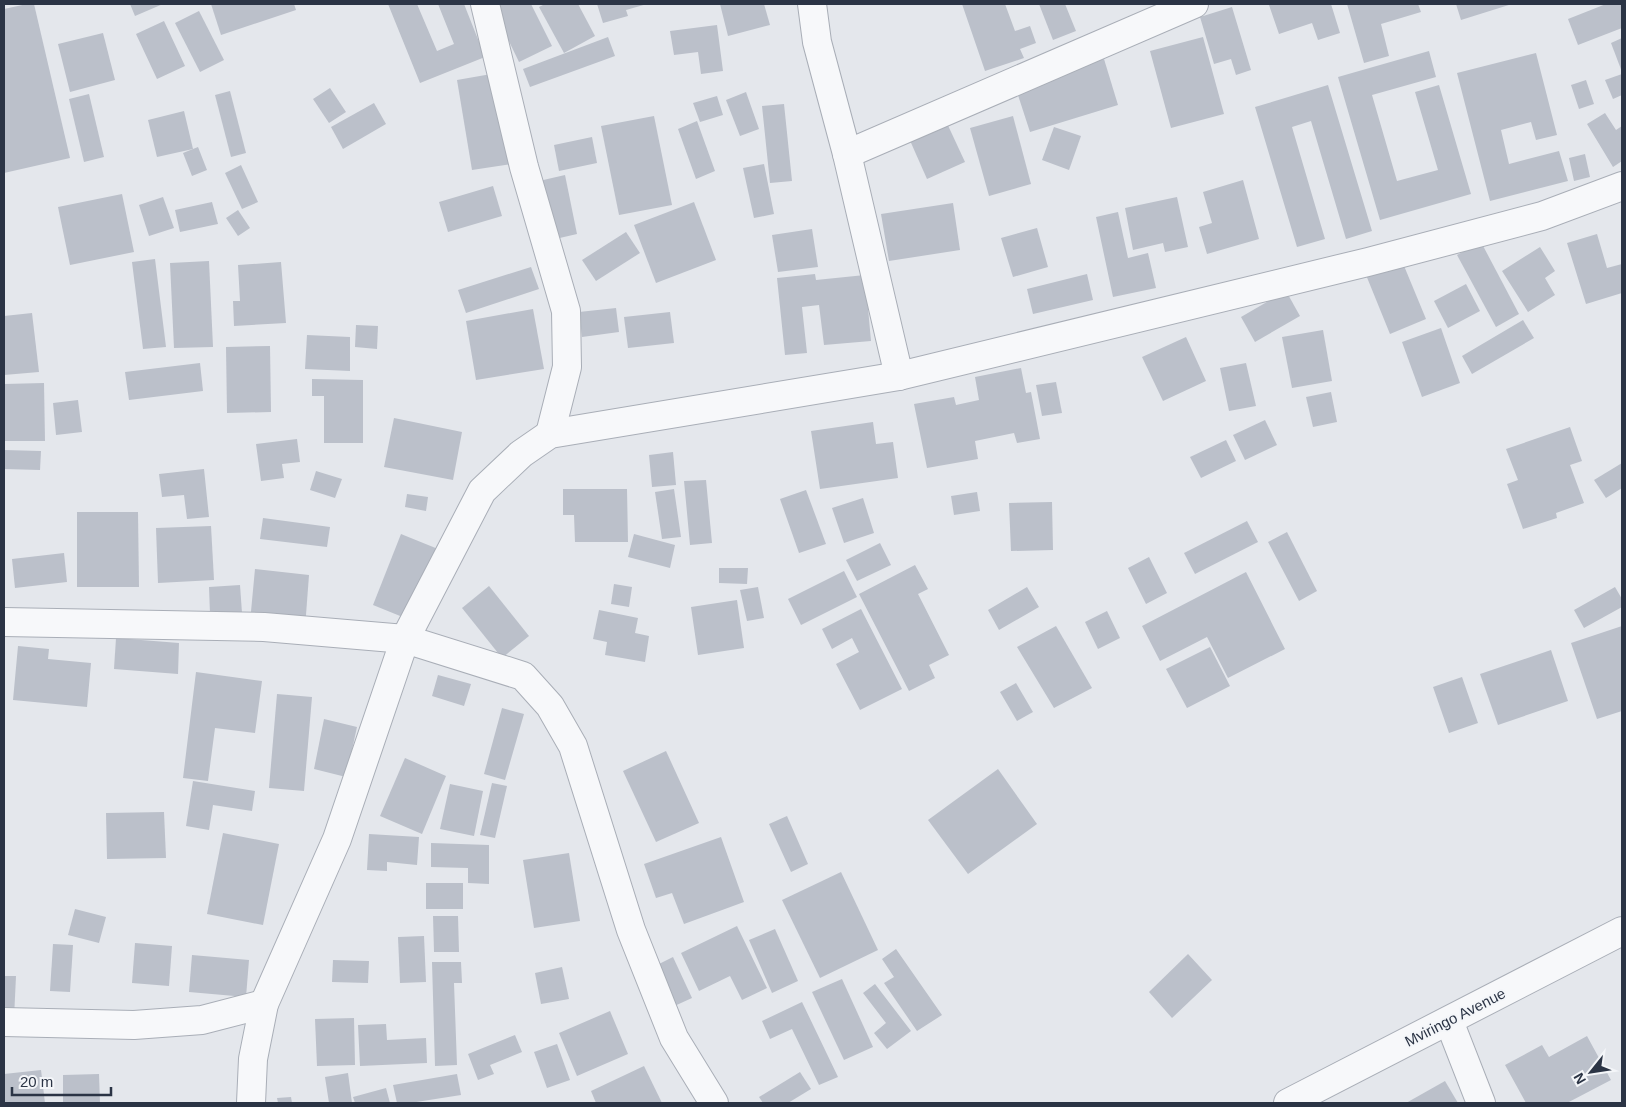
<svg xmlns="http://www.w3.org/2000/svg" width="1626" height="1107" font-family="Helvetica,sans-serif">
<rect width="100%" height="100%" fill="#e4e7ec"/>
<g fill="#bbc0ca">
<polygon points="27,4 34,4 70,158 4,173 4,9"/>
<polygon points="130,4 163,4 135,16"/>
<polygon points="211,4 294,4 296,10 221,35"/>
<polygon points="388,4 417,4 437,51 454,44 438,4 464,4 485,57 420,83"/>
<polygon points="491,4 531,4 552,46 519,62"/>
<polygon points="545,4 578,4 595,36 564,53 539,7"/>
<polygon points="597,4 647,4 626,10 628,16 603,23"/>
<polygon points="720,4 764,4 770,25 728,36"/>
<polygon points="962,4 1005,4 1015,31 1030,26 1036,43 1020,49 1024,58 985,71"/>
<polygon points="1039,4 1065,4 1076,31 1053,40"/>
<polygon points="1274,4 1331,4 1340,33 1318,40 1312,23 1279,34 1269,5"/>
<polygon points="1347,4 1418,4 1421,12 1381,24 1389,56 1364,63"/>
<polygon points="1456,4 1512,4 1461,20"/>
<polygon points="1606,4 1622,4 1622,28 1578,45 1568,19"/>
<polygon points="1232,7 1251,70 1236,75 1231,59 1214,64 1200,17"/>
<polygon points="199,11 224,60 200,72 175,23"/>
<polygon points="164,21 185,66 157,79 136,34"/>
<polygon points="717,25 723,71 701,74 698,52 674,55 670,31"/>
<polygon points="103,33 115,80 70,92 58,44"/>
<polygon points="608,37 615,56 530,87 523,69"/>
<polygon points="1203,37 1224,114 1171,128 1150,51"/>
<polygon points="1622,38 1622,72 1611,43"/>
<polygon points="1429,51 1436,77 1372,95 1397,181 1438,170 1415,92 1439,85 1471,194 1380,220 1338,77"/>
<polygon points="1536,53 1557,135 1536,140 1531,122 1501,130 1509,164 1559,151 1568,181 1490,201 1457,73"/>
<polygon points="1104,59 1118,105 1030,132 1015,86"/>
<polygon points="497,73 512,164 472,170 457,80"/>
<polygon points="1622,74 1622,95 1613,99 1605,80"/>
<polygon points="1586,80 1594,104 1579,109 1571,85"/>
<polygon points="1328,85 1372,231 1346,239 1311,121 1292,127 1325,239 1297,247 1255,107"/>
<polygon points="330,88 346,112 329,123 313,99"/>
<polygon points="230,91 246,153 231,157 215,95"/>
<polygon points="746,92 759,129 740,136 726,100"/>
<polygon points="89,94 104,157 84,162 69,99"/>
<polygon points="717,96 723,115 700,122 693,103"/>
<polygon points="374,103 386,124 343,149 331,127"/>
<polygon points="784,104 792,181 770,183 762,106"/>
<polygon points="184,111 193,149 157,157 148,120"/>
<polygon points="1605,113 1616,130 1622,126 1622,161 1613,167 1587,124"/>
<polygon points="654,116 672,205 619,215 601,126"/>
<polygon points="1013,116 1031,184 989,196 970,128"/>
<polygon points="945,119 965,162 927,179 908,136"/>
<polygon points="697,121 715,171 696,179 678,129"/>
<polygon points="1054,127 1081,136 1069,170 1042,160"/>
<polygon points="592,137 597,163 559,171 554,145"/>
<polygon points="198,147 207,170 192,176 183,153"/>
<polygon points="1585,154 1590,177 1574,181 1569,158"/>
<polygon points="764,164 774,214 754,218 743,168"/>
<polygon points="241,165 258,202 242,209 225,173"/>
<polygon points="565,175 577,234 551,240 539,181"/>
<polygon points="1243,180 1259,239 1207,254 1199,227 1212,223 1203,192"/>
<polygon points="493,186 502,216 448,232 439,202"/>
<polygon points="122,194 134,252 70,265 58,207"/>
<polygon points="163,197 174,228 149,236 139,205"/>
<polygon points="1177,197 1188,247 1165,252 1163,243 1133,250 1125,208"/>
<polygon points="212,202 218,224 180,232 175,210"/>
<polygon points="694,202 716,260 656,283 634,225"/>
<polygon points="953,203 960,250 889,261 881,214"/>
<polygon points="238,210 250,228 238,236 226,218"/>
<polygon points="1118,212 1128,258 1148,253 1156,288 1113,297 1096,217"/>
<polygon points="1037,228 1048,267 1013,277 1001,238"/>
<polygon points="812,229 818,267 778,272 772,235"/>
<polygon points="626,232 640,253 596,281 582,260"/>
<polygon points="1597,234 1607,268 1622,264 1622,293 1586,304 1567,243"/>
<polygon points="1481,242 1519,314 1496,327 1457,255"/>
<polygon points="1540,247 1555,271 1545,278 1555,295 1528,312 1502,271"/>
<polygon points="155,259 166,347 143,349 132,262"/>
<polygon points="209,261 213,347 174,348 170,263"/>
<polygon points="1402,261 1426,319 1390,334 1366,275"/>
<polygon points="281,262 286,323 234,326 233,301 240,301 238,265"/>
<polygon points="531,267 539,289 466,313 458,290"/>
<polygon points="815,274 816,280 865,275 871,341 824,345 819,305 802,307 807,353 785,355 777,278"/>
<polygon points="1087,274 1093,300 1033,314 1027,289"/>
<polygon points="1466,284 1480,311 1448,328 1434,301"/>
<polygon points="1286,291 1300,316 1255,342 1241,317"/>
<polygon points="616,308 619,332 582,337 579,312"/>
<polygon points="533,309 544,369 476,380 466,321"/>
<polygon points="670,312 674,343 628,348 624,317"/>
<polygon points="32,313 39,372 4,375 4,316"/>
<polygon points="1523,320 1534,338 1472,374 1462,356"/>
<polygon points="356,325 378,326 377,349 355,347"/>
<polygon points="1441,328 1460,383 1422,397 1402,342"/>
<polygon points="1323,330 1332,381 1292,388 1282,337"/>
<polygon points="307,335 350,337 350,371 305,369"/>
<polygon points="1186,337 1206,381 1163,401 1142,357"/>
<polygon points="270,346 271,412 227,413 226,347"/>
<polygon points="200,363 203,391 129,400 125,372"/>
<polygon points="1246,363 1256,406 1229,411 1220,368"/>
<polygon points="1021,368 1026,393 1031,392 1040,439 1017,443 1014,433 975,441 978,459 927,468 914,404 954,397 956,405 979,400 975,377"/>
<polygon points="312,379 363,380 363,443 324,443 324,396 312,396"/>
<polygon points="1056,382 1062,413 1042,416 1036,385"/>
<polygon points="44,383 45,441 4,441 4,384"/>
<polygon points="1331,392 1337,422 1313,427 1306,397"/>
<polygon points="78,400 82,432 56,435 53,403"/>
<polygon points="394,418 462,432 453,480 384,467"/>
<polygon points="1265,420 1277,445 1245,460 1233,435"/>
<polygon points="873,422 876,444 893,442 898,478 820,489 811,431"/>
<polygon points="1570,427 1582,461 1570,465 1584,503 1556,513 1557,518 1523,529 1507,484 1518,480 1506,449"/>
<polygon points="297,439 300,462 282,464 284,478 261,481 256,444"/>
<polygon points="1226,440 1236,461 1201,478 1190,457"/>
<polygon points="4,450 41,451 40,470 4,469"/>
<polygon points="673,452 676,485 652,487 649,455"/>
<polygon points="1622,463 1622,488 1606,498 1594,480"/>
<polygon points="204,469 209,517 187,519 184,495 162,497 159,474"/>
<polygon points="316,471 342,479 335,498 310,490"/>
<polygon points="706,480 712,543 690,545 684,481"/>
<polygon points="563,489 627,489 628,542 575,542 574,515 563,515"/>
<polygon points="674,489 681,537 662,539 655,492"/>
<polygon points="806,490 826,544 799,553 780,499"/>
<polygon points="977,492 980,511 954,515 951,496"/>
<polygon points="407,494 428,497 426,511 405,507"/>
<polygon points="863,498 874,533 844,543 832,508"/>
<polygon points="1052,502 1053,550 1011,551 1009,503"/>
<polygon points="77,512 138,512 139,587 77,587"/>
<polygon points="263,518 330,527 327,547 260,539"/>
<polygon points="1247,521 1258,542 1195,574 1184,553"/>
<polygon points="211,526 214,580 158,583 156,528"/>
<polygon points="1287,532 1317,591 1299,601 1268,542"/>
<polygon points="401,534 438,549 410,620 373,605"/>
<polygon points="634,534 675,545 670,568 628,557"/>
<polygon points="880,543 891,565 857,581 846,560"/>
<polygon points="64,553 67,582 15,588 12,559"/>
<polygon points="1149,557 1167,593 1146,604 1128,568"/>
<polygon points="915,565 928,589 918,594 949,655 929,665 935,678 909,691 859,594"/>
<polygon points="719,568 748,568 747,584 719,583"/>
<polygon points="255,569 309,575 305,628 250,622"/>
<polygon points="844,571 857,597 801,625 788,599"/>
<polygon points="1246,572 1285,649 1228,678 1207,637 1160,661 1142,626"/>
<polygon points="614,584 632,587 629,607 611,604"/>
<polygon points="240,585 242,613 210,614 209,587"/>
<polygon points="489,586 529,636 502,658 462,608"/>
<polygon points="758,587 764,618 747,621 740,590"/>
<polygon points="1027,587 1039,607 999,630 988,610"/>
<polygon points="1615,587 1622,599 1622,607 1584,628 1574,610"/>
<polygon points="737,600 744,648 698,655 691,607"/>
<polygon points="861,609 902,689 860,710 836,664 859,652 852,638 832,649 822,629"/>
<polygon points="599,610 638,618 635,633 649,636 645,662 605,655 607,642 593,639"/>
<polygon points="1107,611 1120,638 1098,649 1085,622"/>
<polygon points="1056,626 1092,688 1054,708 1017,647"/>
<polygon points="1622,626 1622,711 1597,719 1571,643"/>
<polygon points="116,638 179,643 178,674 114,669"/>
<polygon points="18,646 49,649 48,659 91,663 87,707 13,700"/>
<polygon points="1210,647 1230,686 1187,708 1166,669"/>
<polygon points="1551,650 1568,701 1498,725 1480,674"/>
<polygon points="196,672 262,681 255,733 215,728 208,781 183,778"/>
<polygon points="438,675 471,684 464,706 432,696"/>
<polygon points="1462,677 1478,723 1449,733 1433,687"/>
<polygon points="1016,683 1033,712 1017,721 1000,692"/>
<polygon points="277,694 312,697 304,791 269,788"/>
<polygon points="502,708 524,714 505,780 484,774"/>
<polygon points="324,719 357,727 346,777 314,769"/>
<polygon points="666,751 699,823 656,842 623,771"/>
<polygon points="405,758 446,776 422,834 380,816"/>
<polygon points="998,769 1037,824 968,874 928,820"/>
<polygon points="193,781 255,791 252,811 213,805 209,830 186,826"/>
<polygon points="492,783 507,786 495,838 480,835"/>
<polygon points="450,784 483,791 474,836 440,829"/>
<polygon points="164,812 166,858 107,859 106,813"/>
<polygon points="787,816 808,864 791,872 769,824"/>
<polygon points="223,833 279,844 263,925 207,914"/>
<polygon points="369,834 419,837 417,865 387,862 387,871 367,870"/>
<polygon points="721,837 744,902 684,924 672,893 656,898 644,864"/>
<polygon points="431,843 489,845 489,884 468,883 468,868 431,867"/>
<polygon points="569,853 580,921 534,928 523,860"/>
<polygon points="841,872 878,950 820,978 782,900"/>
<rect x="426" y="883" width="37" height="26"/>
<polygon points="75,909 106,917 99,943 68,935"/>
<polygon points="433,916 458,916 459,952 434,952"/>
<polygon points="737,926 767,988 742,1000 730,976 699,991 681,953"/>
<polygon points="775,929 798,981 772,993 749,940"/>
<polygon points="424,936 426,982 400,983 398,937"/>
<polygon points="135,943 172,946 169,986 132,983"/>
<polygon points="53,944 73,945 70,992 50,991"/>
<polygon points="896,949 942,1015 917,1031 884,983 894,977 882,959"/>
<polygon points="1188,954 1212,980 1172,1018 1149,992"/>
<polygon points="192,955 249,960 246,997 189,992"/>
<polygon points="673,957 692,998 670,1008 651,968"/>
<polygon points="333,960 369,961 368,983 332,982"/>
<polygon points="432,962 461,962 462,983 454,983 457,1065 435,1066"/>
<polygon points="562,967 569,999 541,1004 535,973"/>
<polygon points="4,976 16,976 14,1018 4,1018"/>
<polygon points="842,979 873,1047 844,1060 812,992"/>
<polygon points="875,984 911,1031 887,1049 874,1033 886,1023 863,993"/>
<polygon points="802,1002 838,1077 819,1085 792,1029 770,1039 762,1021"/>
<polygon points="610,1011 628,1054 577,1076 559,1033"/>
<polygon points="354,1018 355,1065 317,1066 315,1019"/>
<polygon points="386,1024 387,1040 426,1038 427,1063 360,1066 358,1025"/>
<polygon points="515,1035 522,1052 490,1065 494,1074 478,1080 468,1054"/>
<polygon points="1587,1036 1611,1080 1567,1103 1526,1103 1505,1065 1542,1045 1549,1057"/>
<polygon points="557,1044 570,1080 547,1088 534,1052"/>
<polygon points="644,1066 662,1103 596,1103 591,1091"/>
<polygon points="41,1070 45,1103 4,1103 4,1074"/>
<polygon points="800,1072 811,1089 788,1103 763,1103 759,1097"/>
<polygon points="348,1073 352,1103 329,1103 325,1077"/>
<polygon points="99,1074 100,1103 63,1103 63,1075"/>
<polygon points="457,1074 461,1095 410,1103 397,1103 393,1085"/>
<polygon points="1445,1081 1458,1103 1406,1103"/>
<polygon points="386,1088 390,1103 355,1103 353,1097"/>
<polygon points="291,1097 292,1103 278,1103 277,1098"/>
</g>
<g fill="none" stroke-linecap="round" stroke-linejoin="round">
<g stroke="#a9aeb7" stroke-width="30">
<g id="minor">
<polyline points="485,4 524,167 566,311 567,367 550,434"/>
<polyline points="812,4 817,42 847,154 899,376"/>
<polyline points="847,154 1194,4"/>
<polyline points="4,622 264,627 405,639 523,676 550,706 573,746 631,930 674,1038 714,1103"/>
<polyline points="1449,1021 1481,1103"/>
<polyline points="4,1022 134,1025 202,1020 264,1004"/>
<polyline points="251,1103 253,1059 264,1004 337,839 405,639 482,491 521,454 550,434 899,376 1368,262 1542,216 1622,186"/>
<polyline points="1288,1103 1622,931"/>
</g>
</g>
<use href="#minor" stroke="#f7f8fa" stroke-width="28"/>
</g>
<g text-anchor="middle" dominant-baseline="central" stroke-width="4" stroke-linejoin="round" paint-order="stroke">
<g font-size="15" fill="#2b3445" stroke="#f4f6f9">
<text transform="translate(1455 1017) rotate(-27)">Mviringo Avenue</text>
</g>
</g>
<rect width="1626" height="1107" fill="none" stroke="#2b3445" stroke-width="10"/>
<g transform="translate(1591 1072) rotate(240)" stroke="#f4f6f9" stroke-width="4" paint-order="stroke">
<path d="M0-4L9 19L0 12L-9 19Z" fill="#2b3445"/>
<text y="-8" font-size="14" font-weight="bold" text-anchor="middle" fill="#2b3445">N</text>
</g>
<path d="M12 1087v8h99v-8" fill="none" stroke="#2b3445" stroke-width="2.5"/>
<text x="20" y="1087" font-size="15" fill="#2b3445" stroke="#f4f6f9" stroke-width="4" paint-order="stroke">20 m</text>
</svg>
